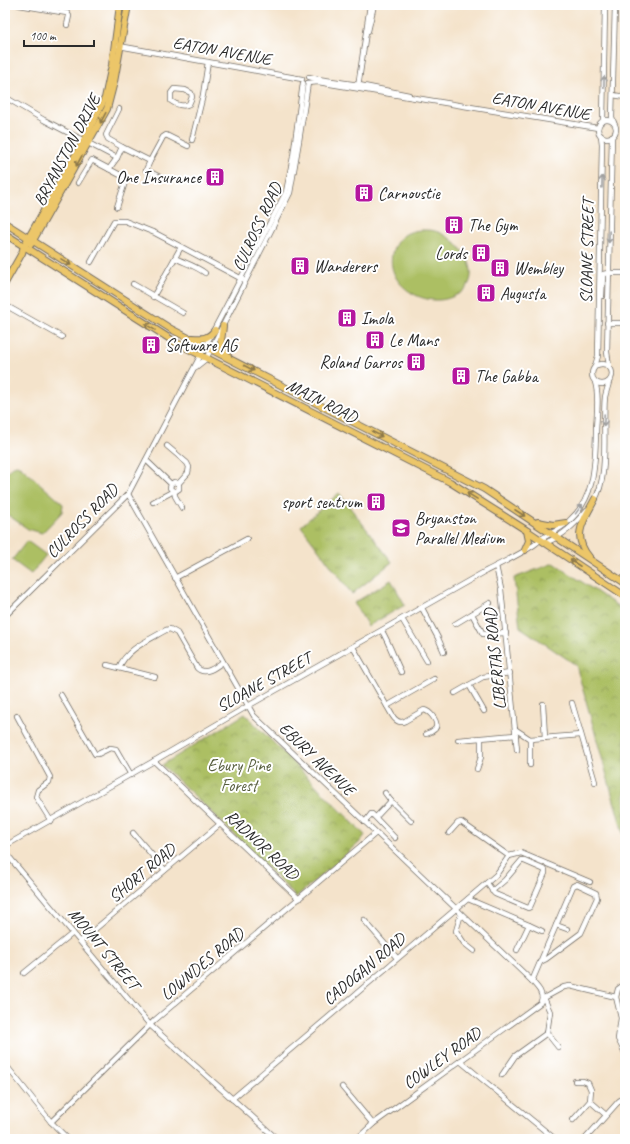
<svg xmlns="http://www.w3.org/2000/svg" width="630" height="1144" font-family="Caveat,sans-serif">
<defs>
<pattern id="grass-tufts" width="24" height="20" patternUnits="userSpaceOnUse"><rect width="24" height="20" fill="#acbf63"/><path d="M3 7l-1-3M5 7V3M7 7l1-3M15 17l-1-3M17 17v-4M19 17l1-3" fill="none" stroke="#8c9b52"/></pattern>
<pattern id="park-crowns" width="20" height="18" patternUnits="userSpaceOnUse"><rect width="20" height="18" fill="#acbf63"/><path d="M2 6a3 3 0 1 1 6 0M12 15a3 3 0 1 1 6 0" fill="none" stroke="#8c9b52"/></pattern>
</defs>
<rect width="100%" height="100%" fill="#fff"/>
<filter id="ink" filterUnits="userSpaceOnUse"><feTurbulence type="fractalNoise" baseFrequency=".025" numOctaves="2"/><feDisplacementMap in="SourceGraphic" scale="8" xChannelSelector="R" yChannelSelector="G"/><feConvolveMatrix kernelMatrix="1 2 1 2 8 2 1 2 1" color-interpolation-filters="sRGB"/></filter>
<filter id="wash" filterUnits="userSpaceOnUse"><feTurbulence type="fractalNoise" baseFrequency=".012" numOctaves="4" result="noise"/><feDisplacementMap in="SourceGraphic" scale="16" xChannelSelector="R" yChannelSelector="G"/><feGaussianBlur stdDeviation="0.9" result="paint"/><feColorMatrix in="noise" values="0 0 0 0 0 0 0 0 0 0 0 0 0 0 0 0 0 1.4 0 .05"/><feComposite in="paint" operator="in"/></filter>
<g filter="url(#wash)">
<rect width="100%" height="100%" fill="#f4e3cb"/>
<polygon fill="url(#grass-tufts)" stroke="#6c7547" points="339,493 392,562 352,594 301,526"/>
<g fill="url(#park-crowns)" stroke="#6c7547">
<polygon points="554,563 625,611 625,840 576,665 520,627 514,578"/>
<polygon points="391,580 405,605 368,626 354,603"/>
<polygon points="245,714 365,835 359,843 296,897 222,822 162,765"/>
</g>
<g fill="#acbf63" stroke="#6c7547">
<path d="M423,230C428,230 433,230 438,232C457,239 481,266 467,287C464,291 459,294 454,296C425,311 380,282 394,248C396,242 401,236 408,233C412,231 418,230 423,230Z"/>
<path d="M17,465L21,467L63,504L62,512L42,533L28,529L5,513C5,506 3,481 5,476C7,471 11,466 17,465Z"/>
<polygon points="27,541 46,555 31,574 12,560"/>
</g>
</g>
<g filter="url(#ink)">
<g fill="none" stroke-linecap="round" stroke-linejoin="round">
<g stroke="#716b63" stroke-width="6">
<g id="minor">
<polyline points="19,5 67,13 69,16 67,25"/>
<polyline points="368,31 374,5"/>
<polyline points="119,46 302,79"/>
<polyline points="309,77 318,79 359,85 409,95"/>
<polyline points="308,83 318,82 598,128"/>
<polyline points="358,87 370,5"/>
<path d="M174,89L185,90L191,93L192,97L189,104C184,107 176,105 171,101V93Z"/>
<polyline points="613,95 625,97"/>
<polyline points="5,97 44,120 117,158 122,147 150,161 163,137 166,135 188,146"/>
<polyline points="119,109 106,135 108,139 122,147"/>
<circle cx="607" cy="129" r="9"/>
<polyline points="603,121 605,5"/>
<polyline points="614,123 612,117 615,5"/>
<polyline points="192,140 203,95 208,62"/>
<polyline points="117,158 109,169 124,177 126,179 117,207"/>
<polyline points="150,161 146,170 158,176"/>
<polyline points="78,183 92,160 109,169"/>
<path d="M175,258C185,263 196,266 205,273"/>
<polyline points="91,262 114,221 125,221 155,233 242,279"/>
<polyline points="133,284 183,313"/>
<polyline points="602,296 603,274 608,273 625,273"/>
<polyline points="153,297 181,247"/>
<polyline points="5,305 62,337"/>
<polyline points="607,323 625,323"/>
<circle cx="602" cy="374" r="10"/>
<polyline points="595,366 598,356 602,144 601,136"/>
<polyline points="609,366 607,352 612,136"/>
<polyline points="196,367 206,359 290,193 299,141 308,83"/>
<polyline points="167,446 187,463 189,467 188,473 178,484"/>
<polyline points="146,460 171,484 170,488 173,491 176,491 179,489 179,485 177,483 174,482 171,484"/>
<polyline points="174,491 175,496 182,508"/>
<path d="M128,494L254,716L532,981C537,987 542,991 542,999"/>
<path d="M594,501C610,477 602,426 605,397C606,392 608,387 609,382"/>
<polyline points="153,502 170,493 173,491"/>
<path d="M545,543C563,536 574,525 587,510"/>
<polyline points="496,566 501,589 517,750"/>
<polyline points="175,578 247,539"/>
<polyline points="422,608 438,638 444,652"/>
<polyline points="472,614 483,634 506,633"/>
<polyline points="5,616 128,494 286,192 293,157 303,83"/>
<polyline points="402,619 427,661"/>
<polyline points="455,624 490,603"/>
<path d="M382,631C390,645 394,658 401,672"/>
<path d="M353,647L392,715C395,720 399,724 405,721L424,710C430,711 440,723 435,729C433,731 429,733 426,734"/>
<polyline points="107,665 155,677"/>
<path d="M119,668C126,649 149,640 166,630L170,629L177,633L197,668C206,676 215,667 223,662"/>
<polyline points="469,685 484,711"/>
<polyline points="455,693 483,677 510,673"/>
<polyline points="61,695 95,754 98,754 110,748 116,749 131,775"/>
<polyline points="572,703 595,782"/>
<polyline points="543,704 545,738"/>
<polyline points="387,706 434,679"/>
<polyline points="17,716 50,777 49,782 38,790 36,797 51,821"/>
<polyline points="515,729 530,739 581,735"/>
<polyline points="530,739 530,765"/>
<polyline points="458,740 516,735"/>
<polyline points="154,761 299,899"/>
<polyline points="477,769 481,757 481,739"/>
<polyline points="385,793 391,801 411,821"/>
<polyline points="376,817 391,801"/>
<polyline points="365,822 371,814 372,814 395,838"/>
<polyline points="133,833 165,870"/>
<polyline points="449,833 458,823 461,822 509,856"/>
<path d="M5,846L154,761L248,706L486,571C502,563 519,555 534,545C537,543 539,541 541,539C551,533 561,529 569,521C595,498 595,465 596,433C596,417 600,397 595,382"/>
<polyline points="5,852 150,1025 277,1139"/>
<polyline points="509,856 521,853 590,882"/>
<polyline points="487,883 494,893 495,894 528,908 530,907 545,873 545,870 522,860 505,880 492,891"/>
<polyline points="468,899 529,925 517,950"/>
<polyline points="461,914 456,931 464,943 474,951"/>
<polyline points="364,920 397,958"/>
<polyline points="529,925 542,931"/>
<polyline points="556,925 567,929"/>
<polyline points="81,941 220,824"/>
<polyline points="24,973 73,933"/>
<polyline points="532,981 573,886 577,884 596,893 597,898 581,933 546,959 540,962"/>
<polyline points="625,984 618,989 616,997 621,1018 618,1039 625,1053"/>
<polyline points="542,999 564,987 570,986 616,997"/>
<polyline points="547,1033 558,1047"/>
<polyline points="460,1061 555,1139"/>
<polyline points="5,1064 51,1122 68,1139"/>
<polyline points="502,1075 515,1056 547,1033 550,1012 544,998"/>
<polyline points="575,1081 583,1081 588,1083 591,1090 590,1101 606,1115"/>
<polyline points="342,1087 373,1124"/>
<polyline points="232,1099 496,875 509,856"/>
<polyline points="573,1120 590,1101"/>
<polyline points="51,1122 155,1020 376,833"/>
<polyline points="357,1139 373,1124 540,1003 542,999"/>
<polyline points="585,1139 619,1101 625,1097"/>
</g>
</g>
<g stroke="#716b63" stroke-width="8">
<g id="major">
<polyline points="5,223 171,329 484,489 625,583"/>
<polyline points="5,234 175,342 450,482 526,530 625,596"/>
<polyline points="31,244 107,109 114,82 128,5"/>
<polyline points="5,283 22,253 24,246 84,140 105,98 112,65 120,5"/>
<path d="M223,326C222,340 217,345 228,356"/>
<path d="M192,338C203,339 208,339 215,330"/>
<polyline points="538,522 553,525 566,523"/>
<polyline points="525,550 529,541 527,531"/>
<path d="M589,557C571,535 584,520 595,499"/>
</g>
</g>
<use href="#minor" stroke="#fff" stroke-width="4.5"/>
<use href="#major" stroke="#ecc669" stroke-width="6"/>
</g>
<defs><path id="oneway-shaft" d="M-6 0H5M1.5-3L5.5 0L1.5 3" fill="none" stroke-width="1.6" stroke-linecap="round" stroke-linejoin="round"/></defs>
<g stroke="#a0a0a0">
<use href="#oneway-shaft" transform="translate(604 82) rotate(-89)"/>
<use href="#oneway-shaft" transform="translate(602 182) rotate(-89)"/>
<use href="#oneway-shaft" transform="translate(609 237) rotate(92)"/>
<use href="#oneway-shaft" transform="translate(604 420) rotate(92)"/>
<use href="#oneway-shaft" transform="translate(579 509) rotate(-54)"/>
</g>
<g stroke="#8c784a">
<use href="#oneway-shaft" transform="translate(103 118) rotate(118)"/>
<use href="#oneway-shaft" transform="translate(79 161) rotate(119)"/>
<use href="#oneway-shaft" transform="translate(66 262) rotate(32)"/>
<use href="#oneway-shaft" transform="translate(150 327) rotate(-148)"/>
<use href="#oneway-shaft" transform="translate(249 368) rotate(27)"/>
<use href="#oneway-shaft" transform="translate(377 434) rotate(27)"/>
<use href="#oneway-shaft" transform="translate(472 496) rotate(-149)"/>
<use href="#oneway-shaft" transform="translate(520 513) rotate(33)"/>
<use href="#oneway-shaft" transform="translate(575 563) rotate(-147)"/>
</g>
</g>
<defs>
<g id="building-square" transform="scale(1)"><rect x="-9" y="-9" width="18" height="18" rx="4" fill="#b5179e" stroke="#fff"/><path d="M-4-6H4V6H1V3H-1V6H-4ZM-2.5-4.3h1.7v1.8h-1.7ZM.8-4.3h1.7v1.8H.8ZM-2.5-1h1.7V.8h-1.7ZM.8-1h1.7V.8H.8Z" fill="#fff"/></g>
<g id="school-square" transform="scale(1)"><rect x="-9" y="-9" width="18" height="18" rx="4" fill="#b5179e" stroke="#fff"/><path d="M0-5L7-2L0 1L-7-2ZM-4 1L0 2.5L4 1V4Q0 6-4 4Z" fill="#fff"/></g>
</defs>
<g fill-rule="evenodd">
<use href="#building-square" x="215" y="177"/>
<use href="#building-square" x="364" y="193"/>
<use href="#building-square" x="454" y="225"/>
<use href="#building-square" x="481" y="253"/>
<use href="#building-square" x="300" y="266"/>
<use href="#building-square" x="500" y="268"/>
<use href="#building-square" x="486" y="293"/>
<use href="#building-square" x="347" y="318"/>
<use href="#building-square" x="375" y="340"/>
<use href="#building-square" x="151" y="345"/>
<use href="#building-square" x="416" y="362"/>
<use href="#building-square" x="461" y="376"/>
<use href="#building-square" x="376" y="502"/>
<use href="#school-square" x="401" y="528"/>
</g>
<g text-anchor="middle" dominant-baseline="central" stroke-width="4" stroke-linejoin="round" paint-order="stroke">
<g font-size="17" fill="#2b2b2b" stroke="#fff">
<text transform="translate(222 51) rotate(10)">EATON AVENUE</text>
<text transform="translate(541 106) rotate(10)">EATON AVENUE</text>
<text transform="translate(67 150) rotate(-62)">BRYANSTON DRIVE</text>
<text transform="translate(257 227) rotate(-65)">CULROSS ROAD</text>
<text transform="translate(587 251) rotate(-89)">SLOANE STREET</text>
<text transform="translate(322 401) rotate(27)">MAIN ROAD</text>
<text transform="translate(82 521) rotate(-46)">CULROSS ROAD</text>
<text transform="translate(495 659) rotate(-96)">LIBERTAS ROAD</text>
<text transform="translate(264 682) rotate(-29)">SLOANE STREET</text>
<text transform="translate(317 759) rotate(44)">EBURY AVENUE</text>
<text transform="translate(262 845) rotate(43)">RADNOR ROAD</text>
<text transform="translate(142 873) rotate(-40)">SHORT ROAD</text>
<text transform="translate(104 949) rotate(50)">MOUNT STREET</text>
<text transform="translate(202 964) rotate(-40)">LOWNDES ROAD</text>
<text transform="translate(364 969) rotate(-40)">CADOGAN ROAD</text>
<text transform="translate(442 1058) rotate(-36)">COWLEY ROAD</text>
</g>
<g font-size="17" fill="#2b2b2b" stroke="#fff" text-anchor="start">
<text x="201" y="177" text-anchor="end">One Insurance</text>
<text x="378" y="193">Carnoustie</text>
<text x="468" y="225">The Gym</text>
<text x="467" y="253" text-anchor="end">Lords</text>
<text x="314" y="266">Wanderers</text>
<text x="514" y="268">Wembley</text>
<text x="500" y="293">Augusta</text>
<text x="361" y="318">Imola</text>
<text x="389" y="340">Le Mans</text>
<text x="165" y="345">Software AG</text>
<text x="402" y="362" text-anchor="end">Roland Garros</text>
<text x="475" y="376">The Gabba</text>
<text x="362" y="502" text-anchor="end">sport sentrum</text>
<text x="415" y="518">Bryanston<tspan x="415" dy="20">Parallel Medium</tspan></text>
</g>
<g font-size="17" fill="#585f3f" stroke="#fff">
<text x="239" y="765">Ebury Pine<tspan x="239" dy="20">Forest</tspan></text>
</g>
</g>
<rect width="630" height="1144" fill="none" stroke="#fff" stroke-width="20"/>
<path d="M24 40v6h70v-6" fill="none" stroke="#2b2b2b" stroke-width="2"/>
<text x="30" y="40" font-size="12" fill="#2b2b2b" stroke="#ffffff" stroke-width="3" paint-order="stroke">100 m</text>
</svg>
